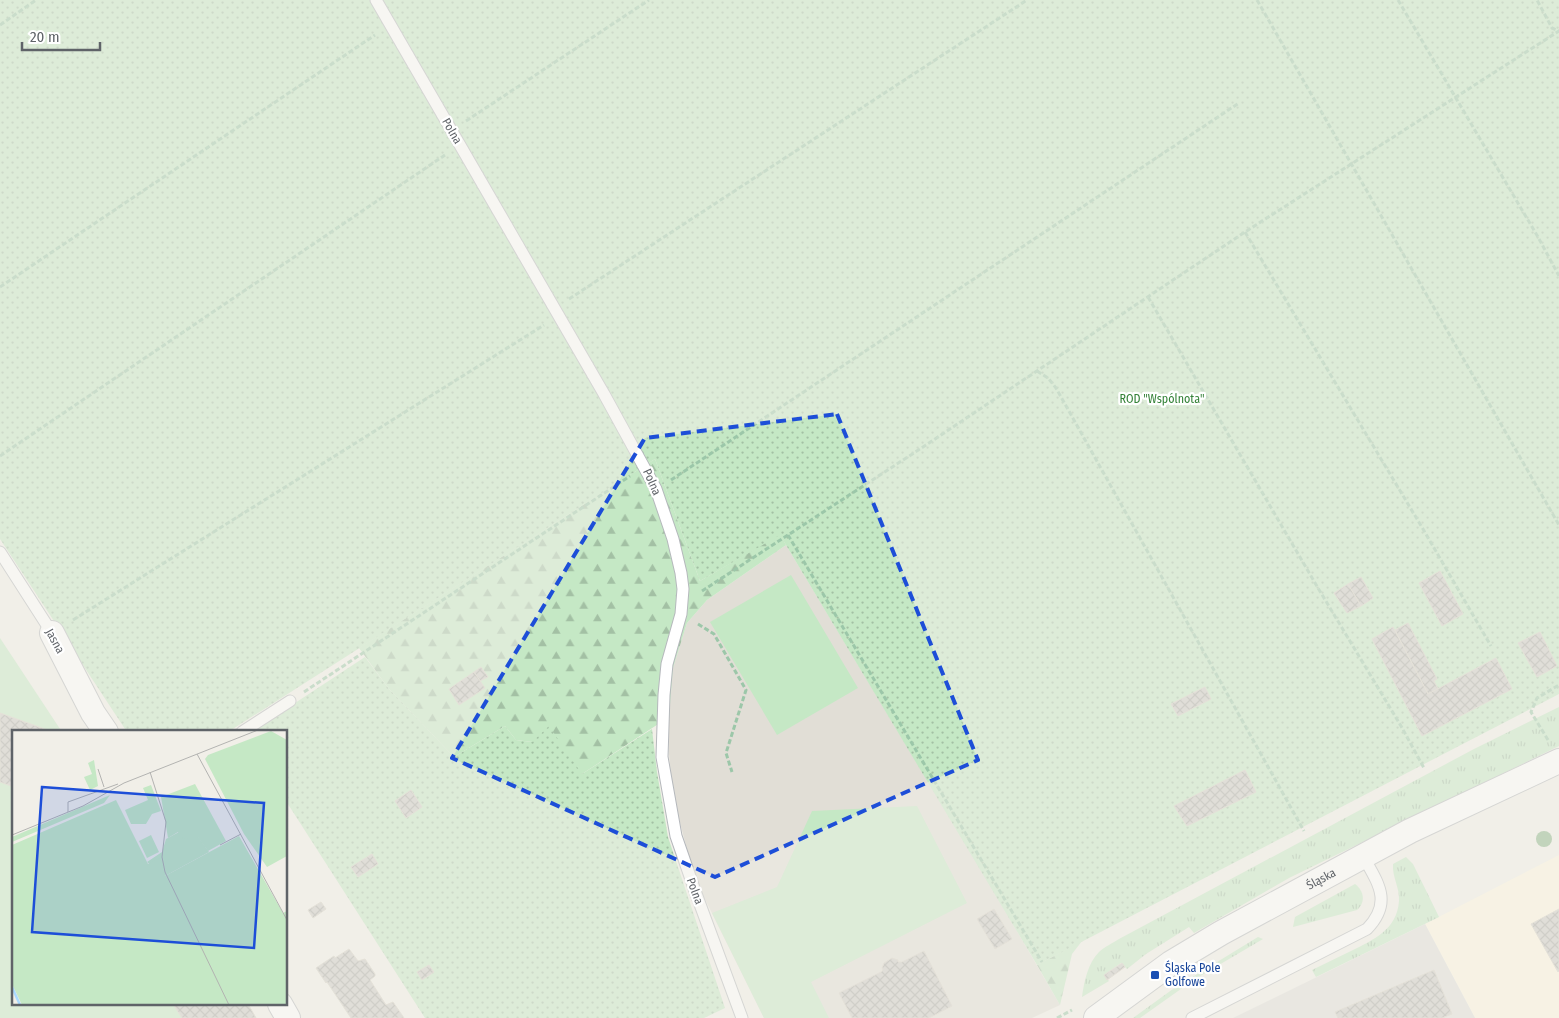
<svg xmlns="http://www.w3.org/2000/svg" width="1559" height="1018" font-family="'Fira Sans Condensed',sans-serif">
<defs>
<pattern id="grass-tufts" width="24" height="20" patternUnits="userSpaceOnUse" patternTransform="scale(1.25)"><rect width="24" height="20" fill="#c5e8c5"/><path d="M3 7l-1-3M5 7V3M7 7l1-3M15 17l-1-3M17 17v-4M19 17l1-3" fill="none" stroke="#a3c0a4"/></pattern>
<pattern id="forest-firs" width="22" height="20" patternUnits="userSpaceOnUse" patternTransform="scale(1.25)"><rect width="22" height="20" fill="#c5e8c5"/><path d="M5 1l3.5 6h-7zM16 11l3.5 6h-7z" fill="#a3c0a4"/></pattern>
<pattern id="garden-dots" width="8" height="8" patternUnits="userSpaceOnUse" patternTransform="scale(1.25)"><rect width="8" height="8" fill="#c5e8c5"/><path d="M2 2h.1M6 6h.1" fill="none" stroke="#a3c0a4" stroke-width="1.8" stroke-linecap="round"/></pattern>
<pattern id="building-cross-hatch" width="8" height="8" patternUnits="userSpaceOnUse" patternTransform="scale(1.25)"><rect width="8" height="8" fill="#cccac5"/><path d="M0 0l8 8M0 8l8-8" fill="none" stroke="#a9a8a4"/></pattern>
</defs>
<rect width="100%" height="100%" fill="#f1efe8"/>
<polygon fill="#fef7e0" points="1559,855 1559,1018 1475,1018 1425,924"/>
<polygon fill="#e0deda" points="1425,924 1475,1018 1233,1018"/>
<polygon fill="#e1ded6" points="786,545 993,890 1060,1005 1032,1018 764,1018 694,877 673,795 669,754 669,717 673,668 687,623 707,600"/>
<g fill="url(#grass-tufts)">
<path d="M1559,707V746L1289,878L1194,933L1189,927L1146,954L1127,969L1121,963L1104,975L1109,981L1082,997C1084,982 1088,963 1099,952C1104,947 1113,943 1119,939L1474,749Z"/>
<path d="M1406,857L1413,864L1439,917L1316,977L1312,970C1325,964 1338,957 1351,951C1373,940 1397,930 1399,901C1400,888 1392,877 1393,864Z"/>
<path d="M1355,884C1364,891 1366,902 1357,910L1293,927L1295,917Z"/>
<polygon points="1258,937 1263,939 1195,979 1140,1018 1133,1018 1173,989"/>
</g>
<g fill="url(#forest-firs)">
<polygon points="655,459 700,581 780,534 786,545 707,600 687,623 673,668 669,717 582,774 532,742 516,740 505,726 454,757 389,689 359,648"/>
<polygon points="1082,941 1072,954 1060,1005 1037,965"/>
</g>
<g fill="#c5e8c5">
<polygon points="791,575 858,688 777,735 710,622"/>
<polygon points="0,638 62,732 14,732 14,1004 248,1004 256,1018 0,1018"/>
<polygon points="917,806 967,903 811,982 829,1018 764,1018 712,913 777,887 812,811"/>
</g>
<g fill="url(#garden-dots)">
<polygon points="0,0 1559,0 1559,694 1037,965 780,535 700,581 655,459 228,732 127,732 0,539"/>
<polygon points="365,657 389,689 454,757 505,726 516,740 532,742 549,726 582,774 652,729 657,772 668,837 725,1008 704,1018 425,1018 286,801 286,732 251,732"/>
</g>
<g fill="url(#building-cross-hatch)" stroke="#d6d1c6">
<polygon points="1440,571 1463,614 1442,626 1419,583"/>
<polygon points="1361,577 1373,598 1361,606 1348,584"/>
<polygon points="1348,584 1361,606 1347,613 1334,593"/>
<polygon points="1408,623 1437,679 1434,681 1438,689 1428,694 1395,630"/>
<polygon points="1393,627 1428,694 1496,658 1512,689 1422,736 1372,639"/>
<polygon points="1540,632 1557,666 1537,677 1518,643"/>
<polygon points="481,667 488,677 480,681 474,672"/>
<polygon points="474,672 485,688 459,705 449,689"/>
<polygon points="1205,687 1211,699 1178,716 1171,704"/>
<polygon points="0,713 53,732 14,732 14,787 0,782"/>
<polygon points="1245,770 1256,792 1187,826 1174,806"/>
<polygon points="411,790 422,807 406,818 395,801"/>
<polygon points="372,854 378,864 358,877 351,867"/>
<polygon points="321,902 326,909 313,918 308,910"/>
<polygon points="994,909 1012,939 995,949 977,919"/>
<polygon points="1559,909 1559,971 1558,972 1531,924"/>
<polygon points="349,949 358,961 365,959 375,974 375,976 370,980 386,1005 393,1002 404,1018 351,1018 327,982 326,983 316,968 334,956 335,958"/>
<polygon points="924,951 952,1006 929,1018 852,1018 839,993 881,972 883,970 882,968 884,963 892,958 898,960 898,962 902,962"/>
<polygon points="1122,963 1125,967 1107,980 1104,975"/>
<polygon points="429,965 434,972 422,980 417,972"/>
<polygon points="1434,970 1452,1014 1442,1018 1338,1018 1335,1012"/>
<polygon points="173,1004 248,1004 256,1018 182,1018"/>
</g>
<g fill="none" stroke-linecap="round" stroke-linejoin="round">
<g stroke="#b5b8bc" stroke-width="13">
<g id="lane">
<polyline points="376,0 604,394 656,489 673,539 681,573 683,589 681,614 667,664 664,695 662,757 676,836 694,888 742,1018"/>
<polyline points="0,552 52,633"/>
<polyline points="242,732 290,701"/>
<path d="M1192,1018L1367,929C1393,902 1378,883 1363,856"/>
</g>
</g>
<g stroke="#b5b8bc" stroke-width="26">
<g id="street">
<polyline points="52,633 93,713 106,732"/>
<polyline points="280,1004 288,1018"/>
<path id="s1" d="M1096,1018L1171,963L1221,933L1410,831L1559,761"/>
</g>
</g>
<g stroke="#9cc7a9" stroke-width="3" stroke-dasharray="5 2.5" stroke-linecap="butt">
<polyline points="1257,0 1559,525"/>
<polyline points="1398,0 1538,237 1559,276"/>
<polyline points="0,25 36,0"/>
<polyline points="466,121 649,0"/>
<polyline points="1245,232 1423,529 1491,646"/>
<polyline points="0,287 375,35"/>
<polyline points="1148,297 1318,588 1401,726 1424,768"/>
<polyline points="569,299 1027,0"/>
<polyline points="1037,371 1048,378 1056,388 1304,831"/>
<polyline points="0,456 445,155"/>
<polyline points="671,480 1239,103"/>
<polyline points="788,535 1042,962"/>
<polyline points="702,591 923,447 1245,232 1559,31 1552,28 1537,0"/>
<polyline points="73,620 544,325"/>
<polyline points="698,624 714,634 746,690 726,753 732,772"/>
<polyline points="304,692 630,476"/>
<polyline points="1548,740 1531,712 1537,698 1559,685"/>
<polyline points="1057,1018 1072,1010"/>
</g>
<use href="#lane" stroke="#fff" stroke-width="11"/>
<use href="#street" stroke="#fff" stroke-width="24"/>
</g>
<circle fill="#89b387" cx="1544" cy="839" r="8"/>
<path d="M0 0H1559V1018H0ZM837,414L978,760L715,877L452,758L645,438Z" fill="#f1efe8" fill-opacity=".55" fill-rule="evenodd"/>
<path fill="none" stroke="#1d4ed8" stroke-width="4" stroke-dasharray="10 6" stroke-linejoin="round" d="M837,414L978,760L715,877L452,758L645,438Z"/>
<rect fill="#1a4fb4" stroke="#fff" stroke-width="2" x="1150" y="970" width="10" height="10" rx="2.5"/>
<g text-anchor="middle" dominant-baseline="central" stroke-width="4.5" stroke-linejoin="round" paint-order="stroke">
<g font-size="12" fill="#5f6368" stroke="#fff">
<text transform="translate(452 131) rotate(60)">Polna</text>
<text transform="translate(652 482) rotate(66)">Polna</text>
<text transform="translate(55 641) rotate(61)">Jasna</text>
<text stroke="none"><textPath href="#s1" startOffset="265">Śląska</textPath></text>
<text transform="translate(695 891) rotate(70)">Polna</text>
</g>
<g font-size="12" fill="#348238" stroke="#fff">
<text x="1162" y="399">ROD "Wspólnota"</text>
</g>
<g font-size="12" fill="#164399" stroke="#fff" text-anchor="start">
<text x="1165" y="968">Śląska Pole<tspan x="1165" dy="14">Golfowe</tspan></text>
</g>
</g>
<g transform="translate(12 730)">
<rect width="275" height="275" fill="#f1efe8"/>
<path d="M82,30L86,56L78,60L72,47L80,44L76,33ZM98,65L92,73L0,112V107Z" fill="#c5e8c5"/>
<path d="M167,102L173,107L185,105L197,122L153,146L135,132L150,122L154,109Z" fill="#c5e8c5"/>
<path d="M259,1L275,10V126L255,137L232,104L193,29L196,25ZM139,55L149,81L140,84L134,94H119L113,80L136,70L131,58ZM139,105L147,122L135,128L127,111Z" fill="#c5e8c5"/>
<path d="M183,54L214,111L196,121L185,106L171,109L166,102L156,108L149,67ZM104,70L136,134L148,128L153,146L227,106L271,183L275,181V275H10L0,254V115Z" fill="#c5e8c5"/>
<path fill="none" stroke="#aadaff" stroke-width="2.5" d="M0,257L8,275"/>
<path fill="none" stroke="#b3b3b1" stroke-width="1" d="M185,24L275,190M86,39L92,57M138,42L154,92L150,127L153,142L217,275M56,82V72L106,54M0,105L71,76L112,53L246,0M208,115L229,104"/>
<path fill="#1d4ed8" fill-opacity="0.15" stroke="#1d4ed8" stroke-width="2.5" d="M30,57L252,73L242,218L20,202Z"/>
<rect width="275" height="275" fill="none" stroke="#5f6368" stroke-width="2.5"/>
</g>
<path d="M22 42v8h78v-8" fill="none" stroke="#5f6368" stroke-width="2.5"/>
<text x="30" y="42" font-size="15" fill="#5f6368" stroke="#ffffff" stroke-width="4" paint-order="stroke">20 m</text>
</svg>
